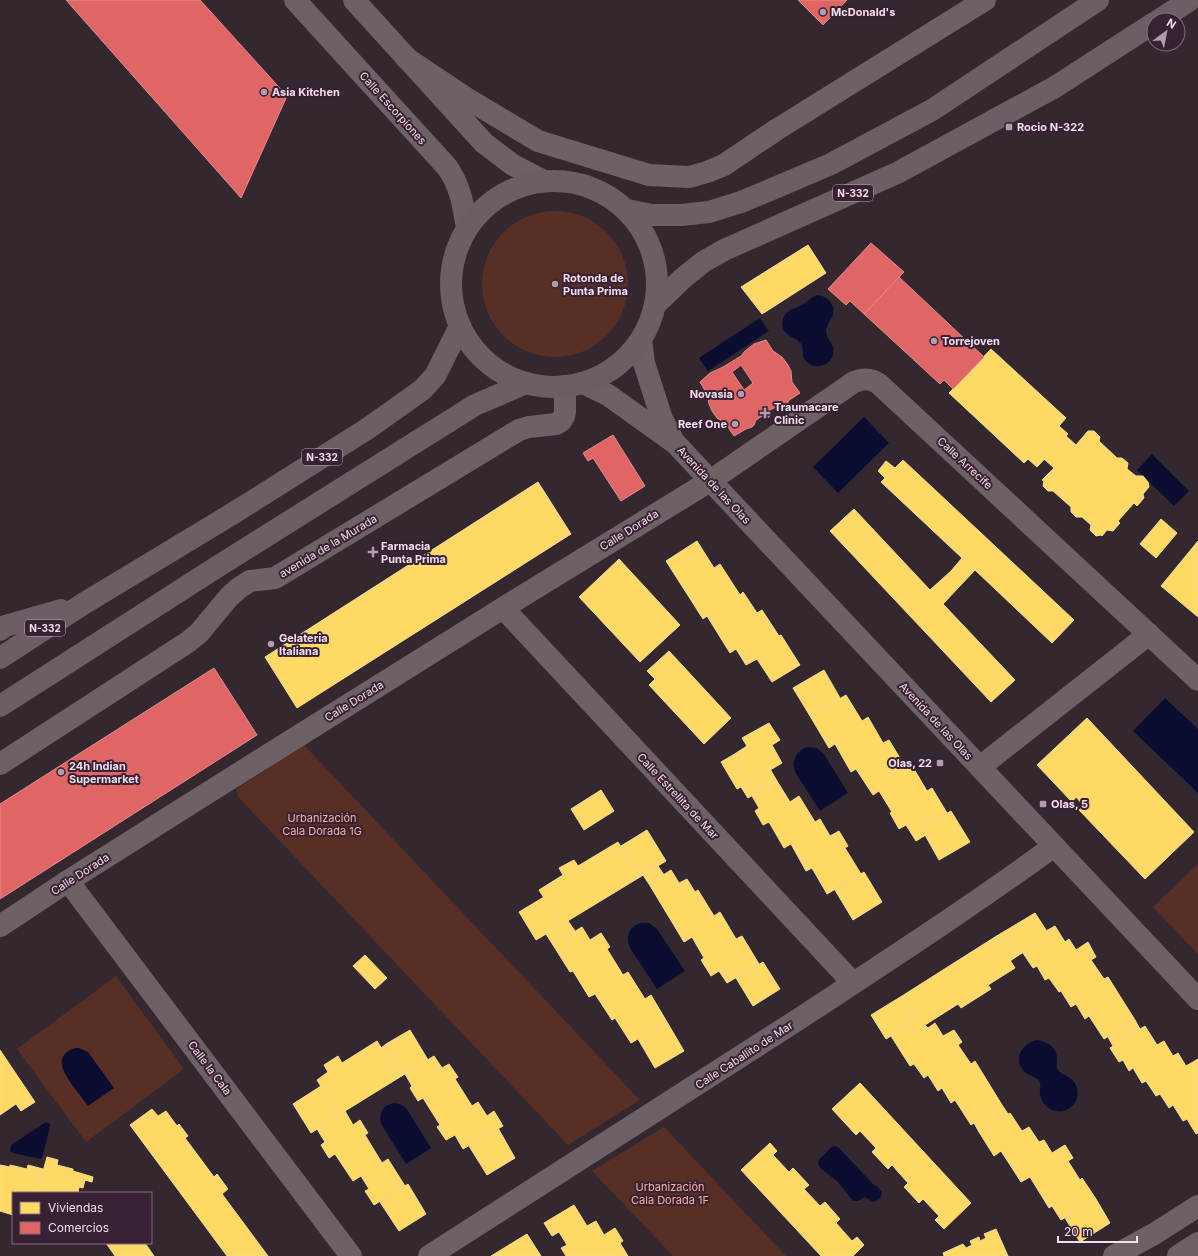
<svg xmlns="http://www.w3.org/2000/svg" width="1198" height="1256" font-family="Inter,sans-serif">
<rect width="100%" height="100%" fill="#332730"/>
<g fill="#582f24">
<circle cx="555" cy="284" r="73"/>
<polygon points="304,745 640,1100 568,1145 238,797 236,789"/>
<polygon points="1198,864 1198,954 1153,907"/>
<polygon points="116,976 184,1069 86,1142 17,1049"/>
<polygon points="664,1127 786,1256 673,1256 592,1171"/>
</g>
<g fill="#0b0d30">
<path d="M818,295C829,297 837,306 832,317C830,322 826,325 826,331C826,338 831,341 833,347C836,358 826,368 815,366C810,366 803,360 803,354C802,351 803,348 802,345C799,340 794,339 790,336C780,331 780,317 789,311C792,308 797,308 800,306C807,303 810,297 818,295Z"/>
<polygon points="760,318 769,331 708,371 699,358"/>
<polygon points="864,417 889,443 838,493 813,467"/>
<polygon points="1152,454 1189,491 1174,506 1137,470"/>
<polygon points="1165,698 1198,729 1198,793 1133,731"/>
<path d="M807,747L817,748L824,754L848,793L820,811L795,772C791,761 796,751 807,747Z"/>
<path d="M642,923H649L657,929L685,971L657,989L630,948C625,937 629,925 642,923Z"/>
<path d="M1037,1040C1048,1042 1057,1047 1057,1059C1057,1062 1056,1065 1057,1068C1059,1074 1067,1075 1071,1079C1080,1086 1080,1101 1070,1108C1058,1116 1043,1109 1040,1095C1039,1090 1042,1086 1039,1081C1035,1076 1028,1076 1024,1071C1012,1058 1023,1043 1037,1040Z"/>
<path d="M75,1048H79L88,1052L114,1088L88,1106C83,1099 78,1093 73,1086C64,1073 52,1056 75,1048Z"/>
<path d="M394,1103L400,1104L406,1108L431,1148L406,1164L381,1124C378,1113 383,1105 394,1103Z"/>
<polygon points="46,1122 50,1124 50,1127 42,1158 40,1159 13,1153 10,1151 11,1145"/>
<path d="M835,1146L839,1148L873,1184L878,1187L882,1192L880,1199L873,1202L865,1197L858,1201H853L837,1181L820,1168C816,1160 820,1158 825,1154C829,1150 829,1147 835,1146Z"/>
</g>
<g fill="#ffd966" stroke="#fbdb8e">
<polygon points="808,245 826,273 762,314 741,287"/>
<polygon points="991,349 1066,418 1059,426 1068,434 1037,467 1028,459 1024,463 949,393"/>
<polygon points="1088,431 1094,431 1100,437 1099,441 1117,458 1122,458 1128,463 1127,469 1136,476 1143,476 1148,482 1149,487 1143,494 1144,498 1137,506 1134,503 1118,521 1120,523 1113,531 1107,530 1102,536 1101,535 1096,536 1090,530 1091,525 1082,517 1076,517 1071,512 1071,507 1053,491 1048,491 1043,486 1044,481 1042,480 1054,468 1044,459 1066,436 1076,445"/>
<polygon points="903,460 1074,620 1052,643 975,570 943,604 1015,680 991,702 830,531 854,509 930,590 951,571 962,558 881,482"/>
<polygon points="886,461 895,468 885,478 878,471"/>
<polygon points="538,482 571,534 297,708 265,657"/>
<polygon points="1161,519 1177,533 1156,558 1140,544"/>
<polygon points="697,541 714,568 720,564 740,595 743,592 757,613 762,610 779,636 781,635 800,665 772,682 757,659 746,665 736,649 730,653 707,616 703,619 666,561"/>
<polygon points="1198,541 1198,617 1161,586"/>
<polygon points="619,559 680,625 640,662 579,597"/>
<polygon points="669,651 731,718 704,744 649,685 655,679 647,671"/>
<polygon points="824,670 840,698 810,716 793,688"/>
<polygon points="846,695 862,721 868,717 883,743 889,740 906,768 911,764 927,791 932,788 947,813 925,826 929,833 916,841 906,825 899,829 890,813 892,812 879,791 873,795 856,769 851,772 835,744 829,748 810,716"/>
<polygon points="1087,718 1194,832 1145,879 1079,810 1084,806 1076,797 1072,802 1037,765"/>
<polygon points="769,723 780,740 772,745 782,763 750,782 733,755 747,746 742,738"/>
<polygon points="733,755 750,782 737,789 721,762"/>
<polygon points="770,769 777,781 748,798 741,787"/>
<polygon points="777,781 790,802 799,796 815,822 820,819 830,836 839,831 848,846 845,848 861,874 827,894 812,868 806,871 791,844 784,848 769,822 763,825 755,811 759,808 752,796"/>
<polygon points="601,790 614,811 584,830 571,809"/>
<polygon points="951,811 970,842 939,860 925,835 929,833 925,826"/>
<polygon points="647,830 666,861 640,877 621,846"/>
<polygon points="618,842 640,877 561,925 539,890 563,875 559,868 574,860 578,866"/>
<polygon points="658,866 664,875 649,884 643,875"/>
<polygon points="671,870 679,883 687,879 695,892 698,890 714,916 720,912 736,939 742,936 759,964 727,983 719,971 711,976 701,960 704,958 692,937 684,942 649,884"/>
<polygon points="864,872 882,902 853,920 835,890"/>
<polygon points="544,897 561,925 536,940 519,912"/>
<polygon points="1035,913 1050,936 1019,955 1005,931"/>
<polygon points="568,921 575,931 553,945 546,934"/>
<polygon points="1055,926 1065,942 1069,939 1076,950 1088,942 1096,957 1091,960 1104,979 1108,977 1135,1020 1104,1039 1089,1016 1085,1019 1076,1004 1071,1007 1061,991 1059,992 1049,978 1045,980 1037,966 1033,968 1023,953 1050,936 1046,931"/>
<polygon points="582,927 590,940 601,933 610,947 607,949 623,975 628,972 645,999 651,995 667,1022 631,1043 615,1018 612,1020 595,994 589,997 573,971 570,972 553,945"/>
<polygon points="1005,931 1019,955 1010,961 995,937"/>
<polygon points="995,937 1015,968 988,985 991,989 961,1008 958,1004 925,1025 928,1028 935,1023 943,1036 954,1030 962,1042 958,1045 971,1064 975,1061 1002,1105 971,1125 955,1100 951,1103 942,1088 938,1091 928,1075 924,1078 914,1064 910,1066 891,1036 917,1020 902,996"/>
<polygon points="365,955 387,978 375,989 353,966"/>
<polygon points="763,962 780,989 753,1006 736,978"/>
<polygon points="902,996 917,1020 886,1039 871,1015"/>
<polygon points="1135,1020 1140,1029 1113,1046 1108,1037"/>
<polygon points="667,1022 684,1051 655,1068 638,1039"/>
<polygon points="1145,1026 1157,1045 1164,1041 1173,1056 1178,1053 1186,1066 1198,1059 1198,1133 1196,1134 1187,1119 1183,1121 1173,1105 1169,1108 1160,1094 1156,1096 1146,1081 1142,1083 1133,1068 1129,1071 1123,1060 1119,1062 1110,1048"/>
<polygon points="410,1030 428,1060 405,1074 386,1044"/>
<polygon points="377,1041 400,1077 345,1111 353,1125 360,1120 368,1133 365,1135 382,1163 388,1159 405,1186 374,1205 365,1191 369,1189 361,1176 353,1181 335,1154 329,1158 321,1145 325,1142 317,1129 339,1115 317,1080 328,1072 324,1065 338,1056 342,1063"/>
<polygon points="386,1044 405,1074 400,1077 381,1048"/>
<polygon points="0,1050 35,1102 21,1111 16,1104 0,1115"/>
<polygon points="434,1056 442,1068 449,1064 458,1077 455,1079 472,1106 478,1102 487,1116 494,1111 503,1126 463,1149 455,1135 446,1140 437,1127 440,1125 423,1098 418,1101 410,1088 412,1086 405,1074"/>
<polygon points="860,1083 971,1203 944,1229 935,1220 939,1216 923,1199 919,1203 904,1187 908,1183 892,1165 888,1169 872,1152 876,1148 860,1131 856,1135 832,1109"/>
<polygon points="321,1086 339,1115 311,1133 293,1104"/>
<polygon points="1002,1105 1008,1114 979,1132 974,1123"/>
<polygon points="152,1109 158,1116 166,1111 177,1126 179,1124 188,1136 185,1138 214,1177 217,1174 228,1189 222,1194 268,1256 227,1256 130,1125"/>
<polygon points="1010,1113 1022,1131 1029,1127 1039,1142 1044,1140 1052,1153 1065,1145 1073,1158 1068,1161 1080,1180 1082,1178 1096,1199 1061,1220 1052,1206 1049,1208 1030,1177 1021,1182 1001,1151 994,1156 979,1132"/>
<polygon points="498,1128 515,1158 487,1175 469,1146"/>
<polygon points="770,1143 777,1151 773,1155 789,1172 793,1168 809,1185 804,1189 820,1206 825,1202 840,1219 836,1223 852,1241 857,1237 864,1245 853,1256 821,1256 741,1170"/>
<polygon points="47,1157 58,1160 57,1165 73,1169 73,1171 93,1177 92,1182 85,1180 83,1188 79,1187 78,1193 37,1193"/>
<polygon points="0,1165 10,1167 10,1165 27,1169 28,1165 43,1169 37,1193 13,1193 13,1215 0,1211"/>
<polygon points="408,1184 426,1214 399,1231 380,1202"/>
<polygon points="1096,1199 1110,1223 1080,1242 1065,1218"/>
<polygon points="574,1205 587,1226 596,1221 604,1235 615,1228 623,1241 620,1243 628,1256 566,1256 561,1248 567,1245 559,1232 552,1236 544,1223"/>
<polygon points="996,1229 1008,1256 944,1256 943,1253 963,1244 966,1248 972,1245 970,1241 979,1237 980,1241 986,1238 984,1234"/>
<polygon points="527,1234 541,1256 491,1256"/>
<polygon points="106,1243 145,1243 154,1256 115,1256"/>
</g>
<g fill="#e06666" stroke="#e58b8e" fill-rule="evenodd">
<polygon points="66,0 200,0 287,96 241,198"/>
<polygon points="798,0 847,0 823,25"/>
<polygon points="871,243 904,272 864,314 850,301 846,305 828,289"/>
<polygon points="899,277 984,357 953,389 944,380 940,384 864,314"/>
<path d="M766,340L773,351L782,357L788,365L791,371L792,382L800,393L788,401V404L784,407L781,408L776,407L770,410L771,414L769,417L765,418L762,416L756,420L754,425L752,427L746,429L734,436L726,424L717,418L712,411L709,404L707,394L700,382L710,373L723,367L741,356L745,351L754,344ZM741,365L753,383L744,390L732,372Z"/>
<polygon points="613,435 645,486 621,501 593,458 588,461 583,453"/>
<polygon points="214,668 257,735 0,899 0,804"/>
</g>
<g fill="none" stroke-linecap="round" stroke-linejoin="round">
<g stroke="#6c6266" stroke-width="22">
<path d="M295,0L447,167C461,187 463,205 467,228"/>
<polyline points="354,0 484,143 513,165 544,181"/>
<polyline points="406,58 466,98 538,141 649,175 689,177 707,172 724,165 776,130 985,0"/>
<polyline points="641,340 644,363 662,419 672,438"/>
<polyline points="583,383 608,395 675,443 1198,999"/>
<polyline points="503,608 853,983"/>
<polyline points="0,764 188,642 199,633 229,597 239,588 250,581 275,578 519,430 529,427 556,424 561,421 564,416 565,412 565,386"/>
<polyline points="980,767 1149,634"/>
<polyline points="68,881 351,1256"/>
<path d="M0,926L68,881L209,792L503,608L710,481L854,382C864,378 871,378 879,384L1198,680"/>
<path d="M429,1256C554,1177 678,1097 802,1017C887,961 972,906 1054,846"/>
<polyline points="1114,1256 1154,1234 1198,1206"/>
<polyline points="1178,1256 1198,1243"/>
</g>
<g stroke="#6c5e64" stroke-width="22">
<polyline points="1159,20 1190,0"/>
<circle cx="554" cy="284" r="103"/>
<polyline points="627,210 652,215 681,215 709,212 741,202 784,184 831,164 932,110 1098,0"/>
<polyline points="656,304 682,279 703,262 724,250 897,173 1055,87 1154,23"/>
<polyline points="0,630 5,626 61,610"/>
<polyline points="0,658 83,604 232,514 367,429 422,390 435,376 460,326"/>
<polyline points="0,706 220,565 475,405 526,383"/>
</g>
</g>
<g fill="#ae9faa" stroke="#392134" stroke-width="1.5">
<circle cx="823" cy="12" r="4"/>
<circle cx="264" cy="92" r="4"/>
<rect x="1005" y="123" width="8" height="8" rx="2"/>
<circle cx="555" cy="284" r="4"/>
<circle cx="934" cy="341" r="4"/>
<circle cx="741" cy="394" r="4"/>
<path d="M763 407h4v4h4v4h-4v4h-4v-4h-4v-4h4z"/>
<circle cx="735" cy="424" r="4"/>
<path d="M371 546h4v4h4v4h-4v4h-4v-4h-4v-4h4z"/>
<circle cx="271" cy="644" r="4"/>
<rect x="936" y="759" width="8" height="8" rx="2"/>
<circle cx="61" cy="772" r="4"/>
<rect x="1039" y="800" width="8" height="8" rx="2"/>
</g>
<g text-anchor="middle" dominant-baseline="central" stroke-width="4" stroke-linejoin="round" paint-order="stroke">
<g fill="#392134" stroke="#baa7b5" stroke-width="1">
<rect x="833" y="185" width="40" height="16" rx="3"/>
<rect x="302" y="449" width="40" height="16" rx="3"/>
<rect x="25" y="620" width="40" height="16" rx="3"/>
</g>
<g font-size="10" font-weight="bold" fill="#f1e0ec">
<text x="853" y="193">N-332</text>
<text x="322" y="457">N-332</text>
<text x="45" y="628">N-332</text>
</g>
<g font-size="11" font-weight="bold" fill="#f1e0ec" stroke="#392134" text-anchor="start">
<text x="831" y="12">McDonald's</text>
<text x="272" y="92">Asia Kitchen</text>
<text x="1017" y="127">Rocio N-322</text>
<text x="563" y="278">Rotonda de<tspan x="563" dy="13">Punta Prima</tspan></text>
<text x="942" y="341">Torrejoven</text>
<text x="733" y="394" text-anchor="end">Novasia</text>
<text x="774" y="407">Traumacare<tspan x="774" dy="13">Clinic</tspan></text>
<text x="727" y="424" text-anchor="end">Reef One</text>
<text x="381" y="546">Farmacia<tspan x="381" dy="13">Punta Prima</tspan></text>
<text x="279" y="638">Gelateria<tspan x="279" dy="13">Italiana</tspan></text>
<text x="932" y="763" text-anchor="end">Olas, 22</text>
<text x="69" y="766">24h Indian<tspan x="69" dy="13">Supermarket</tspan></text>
<text x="1051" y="804">Olas, 5</text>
</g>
<g font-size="11" fill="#f1e0ec" stroke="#392134">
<text transform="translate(393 108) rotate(48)">Calle Escorpiones</text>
<text transform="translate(965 463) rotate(43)">Calle Arrecife</text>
<text transform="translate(714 485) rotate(47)">Avenida de las Olas</text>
<text transform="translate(629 530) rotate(-32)">Calle Dorada</text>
<text transform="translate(328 546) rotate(-31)">avenida de la Murada</text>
<text transform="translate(354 701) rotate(-32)">Calle Dorada</text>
<text transform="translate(936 721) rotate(47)">Avenida de las Olas</text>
<text transform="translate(678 796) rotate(47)">Calle Estrellita de Mar</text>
<text transform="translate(80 874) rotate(-33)">Calle Dorada</text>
<text transform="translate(744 1055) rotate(-33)">Calle Caballito de Mar</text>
<text transform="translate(210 1068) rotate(53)">Calle la Cala</text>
</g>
<g font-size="11" fill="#f5b29e" stroke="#392134">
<text x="322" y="818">Urbanización<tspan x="322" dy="13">Cala Dorada 1G</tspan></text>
<text x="670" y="1187">Urbanización<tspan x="670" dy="13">Cala Dorada 1F</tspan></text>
</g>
</g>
<rect x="12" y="1192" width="140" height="52" fill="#392134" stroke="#836d7e"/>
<rect x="20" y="1202" width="20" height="12" fill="#ffd966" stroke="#836d7e"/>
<text x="48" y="1212" font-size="12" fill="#f1e0ec">Viviendas</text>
<rect x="20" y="1222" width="20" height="12" fill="#e06666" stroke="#836d7e"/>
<text x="48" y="1232" font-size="12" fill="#f1e0ec">Comercios</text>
<g transform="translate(1166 32) rotate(32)"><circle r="19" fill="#392134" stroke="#836d7e"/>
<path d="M0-3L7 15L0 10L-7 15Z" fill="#ae9faa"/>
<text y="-6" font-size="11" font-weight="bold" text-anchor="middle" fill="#f1e0ec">N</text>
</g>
<path d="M1058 1236v6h79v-6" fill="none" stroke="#f1e0ec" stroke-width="2"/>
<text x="1064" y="1236" font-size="12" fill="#f1e0ec" stroke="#392134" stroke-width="3" paint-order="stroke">20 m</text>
</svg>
